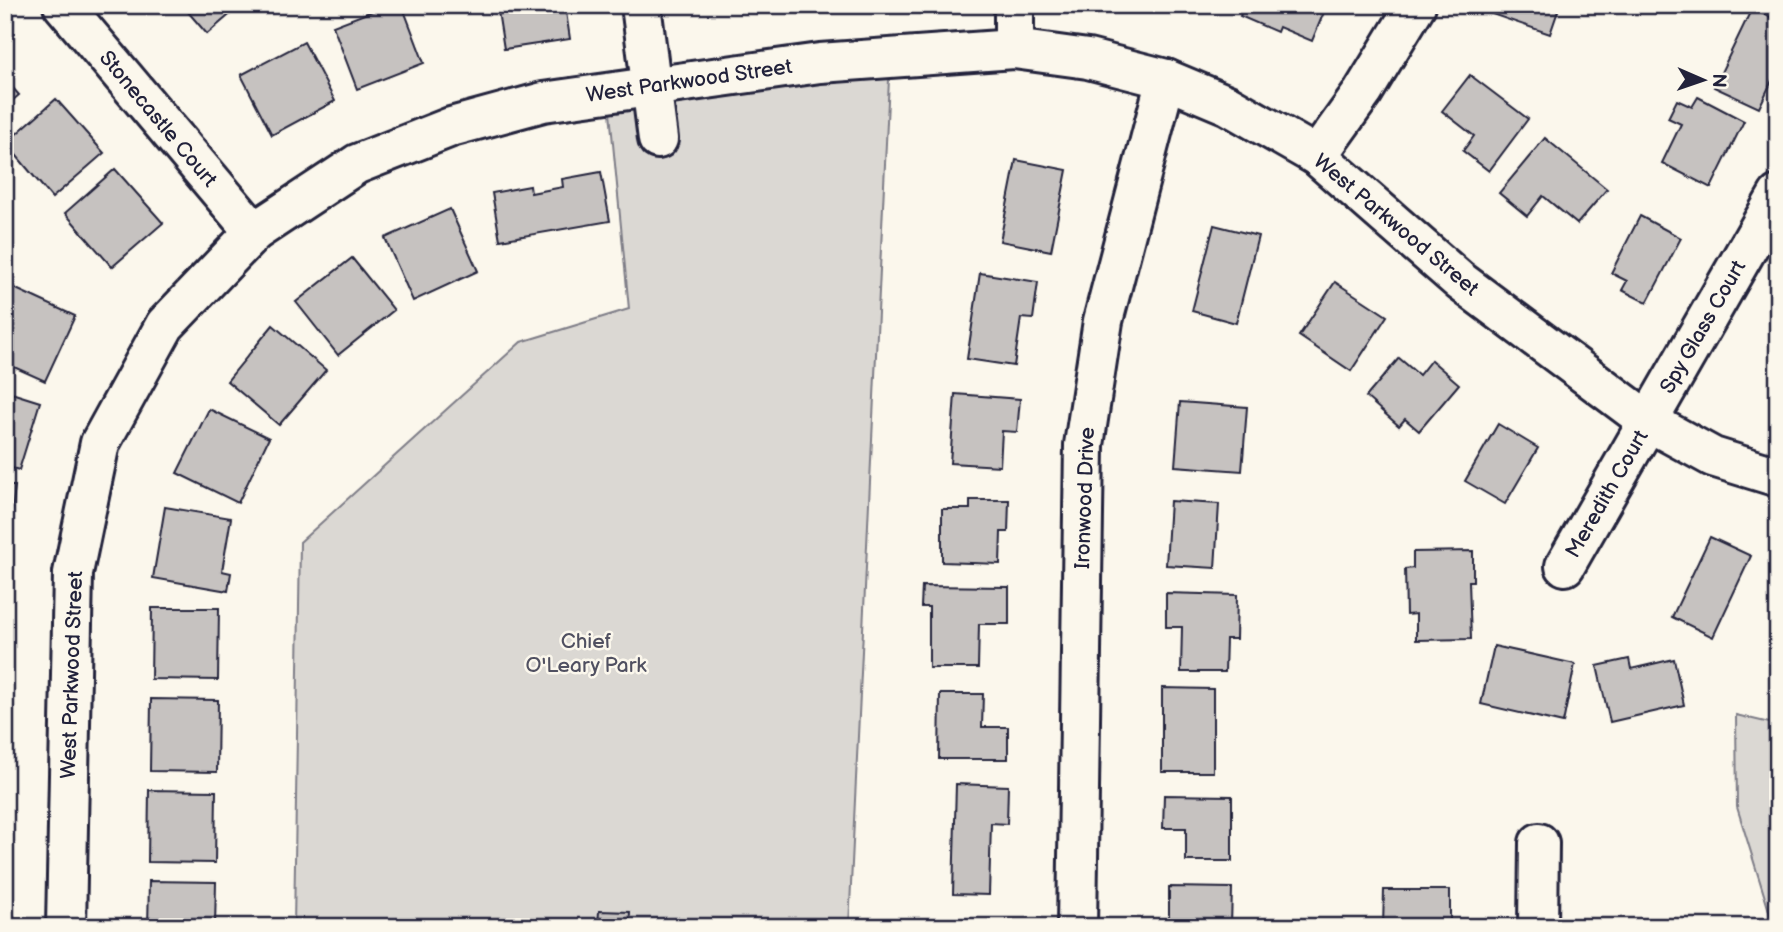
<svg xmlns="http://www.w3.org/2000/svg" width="1783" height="932" font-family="'Balsamiq Sans',sans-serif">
<rect width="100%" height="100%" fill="#fbf7ec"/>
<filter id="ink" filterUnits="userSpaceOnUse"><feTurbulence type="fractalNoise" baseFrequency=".0143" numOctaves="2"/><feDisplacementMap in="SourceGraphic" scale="14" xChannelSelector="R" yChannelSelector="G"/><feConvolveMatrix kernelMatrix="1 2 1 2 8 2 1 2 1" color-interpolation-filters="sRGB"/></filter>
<g filter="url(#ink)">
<g fill="#dbd8d3" stroke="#7e7d87" stroke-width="2">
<polygon points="890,58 849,927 294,927 300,542 521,342 629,309 608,92"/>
<polygon points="1736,715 1778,725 1778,927 1774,927 1737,807"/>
</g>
<g fill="#c6c2c0" stroke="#22223b" stroke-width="2">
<polygon points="182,5 241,5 207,34"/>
<polygon points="388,5 402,5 424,63 357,89 333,26"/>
<polygon points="497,5 565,5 570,39 504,49"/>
<polygon points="1244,5 1327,5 1312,41 1279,27 1277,32 1240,16"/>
<polygon points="1489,5 1560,5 1550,34 1486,12"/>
<polygon points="1752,8 1778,21 1778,68 1759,108 1714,87"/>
<polygon points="304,42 335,101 272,135 241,75"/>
<polygon points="1470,75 1528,119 1489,171 1463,151 1474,136 1442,111"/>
<polygon points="5,79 19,95 5,107"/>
<polygon points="1698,97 1744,121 1711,188 1662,163 1681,124 1668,118 1677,100 1692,107"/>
<polygon points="56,99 104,153 52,198 6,143"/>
<polygon points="1545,138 1607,189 1577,224 1543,196 1527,216 1499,193"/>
<polygon points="1016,160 1067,170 1051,251 1000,241"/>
<polygon points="115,169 163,223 112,267 65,213"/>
<polygon points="601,172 610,221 500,240 492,193 530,186 531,193 563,187 562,179"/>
<polygon points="450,209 478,271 413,301 385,238"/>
<polygon points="1640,216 1681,238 1647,303 1622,290 1627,281 1611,273"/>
<polygon points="1214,225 1258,236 1236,323 1192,311"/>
<polygon points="352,258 394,310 338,355 296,302"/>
<polygon points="980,273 1038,282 1033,319 1021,318 1014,366 967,359"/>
<polygon points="1335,282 1387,316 1351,371 1299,336"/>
<polygon points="14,288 75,316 45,381 5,363 5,308"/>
<polygon points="273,325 326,370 279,425 227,381"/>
<polygon points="1399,358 1419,375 1431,360 1459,384 1419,431 1405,419 1399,426 1366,397"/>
<polygon points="5,391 40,402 19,470 5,466"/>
<polygon points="955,394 1020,399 1017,432 1002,431 1000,466 950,463"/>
<polygon points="1180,402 1247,407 1242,471 1175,466"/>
<polygon points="209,409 269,438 238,503 177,473"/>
<polygon points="1498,424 1538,448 1505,504 1465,481"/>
<polygon points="5,486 15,486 7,558 5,557"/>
<polygon points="970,500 1009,500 1008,532 1001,532 1000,564 942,562 942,509 970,509"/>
<polygon points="1170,501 1219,504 1215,568 1166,565"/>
<polygon points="165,507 231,518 222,571 231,573 228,591 153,578"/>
<polygon points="1710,537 1751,556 1713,637 1672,617"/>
<polygon points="1473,551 1473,581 1469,581 1471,639 1416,640 1416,614 1406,615 1405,569 1413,568 1413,552"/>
<polygon points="922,586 1009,587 1009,624 979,624 978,668 929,668 929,607 921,607"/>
<polygon points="1166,593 1237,595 1236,639 1226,639 1225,672 1181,672 1182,627 1166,627"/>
<polygon points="152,608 219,608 218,680 151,679"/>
<polygon points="1494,646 1575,664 1563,723 1481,704"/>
<polygon points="1629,659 1631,669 1674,659 1684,705 1610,722 1597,666"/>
<polygon points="1162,688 1213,689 1213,772 1162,772"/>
<polygon points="940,694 983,694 982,727 1008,727 1008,759 939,759"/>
<polygon points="151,699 218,700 217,772 150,771"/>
<polygon points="956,784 1008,786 1007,824 991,823 989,895 953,894"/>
<polygon points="149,790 216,791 215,863 148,862"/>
<polygon points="1164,795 1232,796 1232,861 1186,861 1186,828 1163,828"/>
<polygon points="149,881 216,882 215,927 148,927"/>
<polygon points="1169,887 1232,888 1231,927 1187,927 1187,919 1169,918"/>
<polygon points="1384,890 1450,890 1450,927 1383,927"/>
<polygon points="599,911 630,912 629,927 598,927"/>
</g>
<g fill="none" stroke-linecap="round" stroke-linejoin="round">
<g stroke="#22223b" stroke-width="44">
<g id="minor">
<polyline points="63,5 254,232"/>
<polyline points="641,5 658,139"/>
<polyline points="1014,5 1014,49"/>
<polyline points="1317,156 1363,92 1416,5"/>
<polyline points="1565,566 1778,195"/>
<polyline points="66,927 73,573 100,443 165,325 254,232 357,164 451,127 543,102 820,63 1014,49 1088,59 1166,79 1228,105 1317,156 1460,281 1649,422 1713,457 1778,477"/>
<polyline points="1077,927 1084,445 1103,321 1166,79"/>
<polyline points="1538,927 1539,843"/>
</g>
</g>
<use href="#minor" stroke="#fbf7ec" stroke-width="38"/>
</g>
</g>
<g text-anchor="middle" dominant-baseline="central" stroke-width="5" stroke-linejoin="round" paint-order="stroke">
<g font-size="21" fill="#22223b" stroke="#fbf7ec">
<text transform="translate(689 81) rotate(-8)">West Parkwood Street</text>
<text transform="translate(158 119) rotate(50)">Stonecastle Court</text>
<text transform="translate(1396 225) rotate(40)">West Parkwood Street</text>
<text transform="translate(1703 327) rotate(-60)">Spy Glass Court</text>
<text transform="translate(1607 494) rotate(-60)">Meredith Court</text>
<text transform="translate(1085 498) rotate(-88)">Ironwood Drive</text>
<text transform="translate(72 675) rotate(-88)">West Parkwood Street</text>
</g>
<g font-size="21" fill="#505061" stroke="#fbf7ec">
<text x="586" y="641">Chief<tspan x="586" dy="24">O'Leary Park</tspan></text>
</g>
</g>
<rect width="1783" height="932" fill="none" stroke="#fbf7ec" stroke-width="28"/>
<rect x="14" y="14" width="1755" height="904" fill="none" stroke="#22223b" stroke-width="2.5" filter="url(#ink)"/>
<g transform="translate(1703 80) rotate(92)" stroke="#fbf7ec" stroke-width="5" paint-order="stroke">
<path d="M0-5L12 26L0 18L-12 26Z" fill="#22223b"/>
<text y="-10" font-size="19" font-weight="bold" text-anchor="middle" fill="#22223b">N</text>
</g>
</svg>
